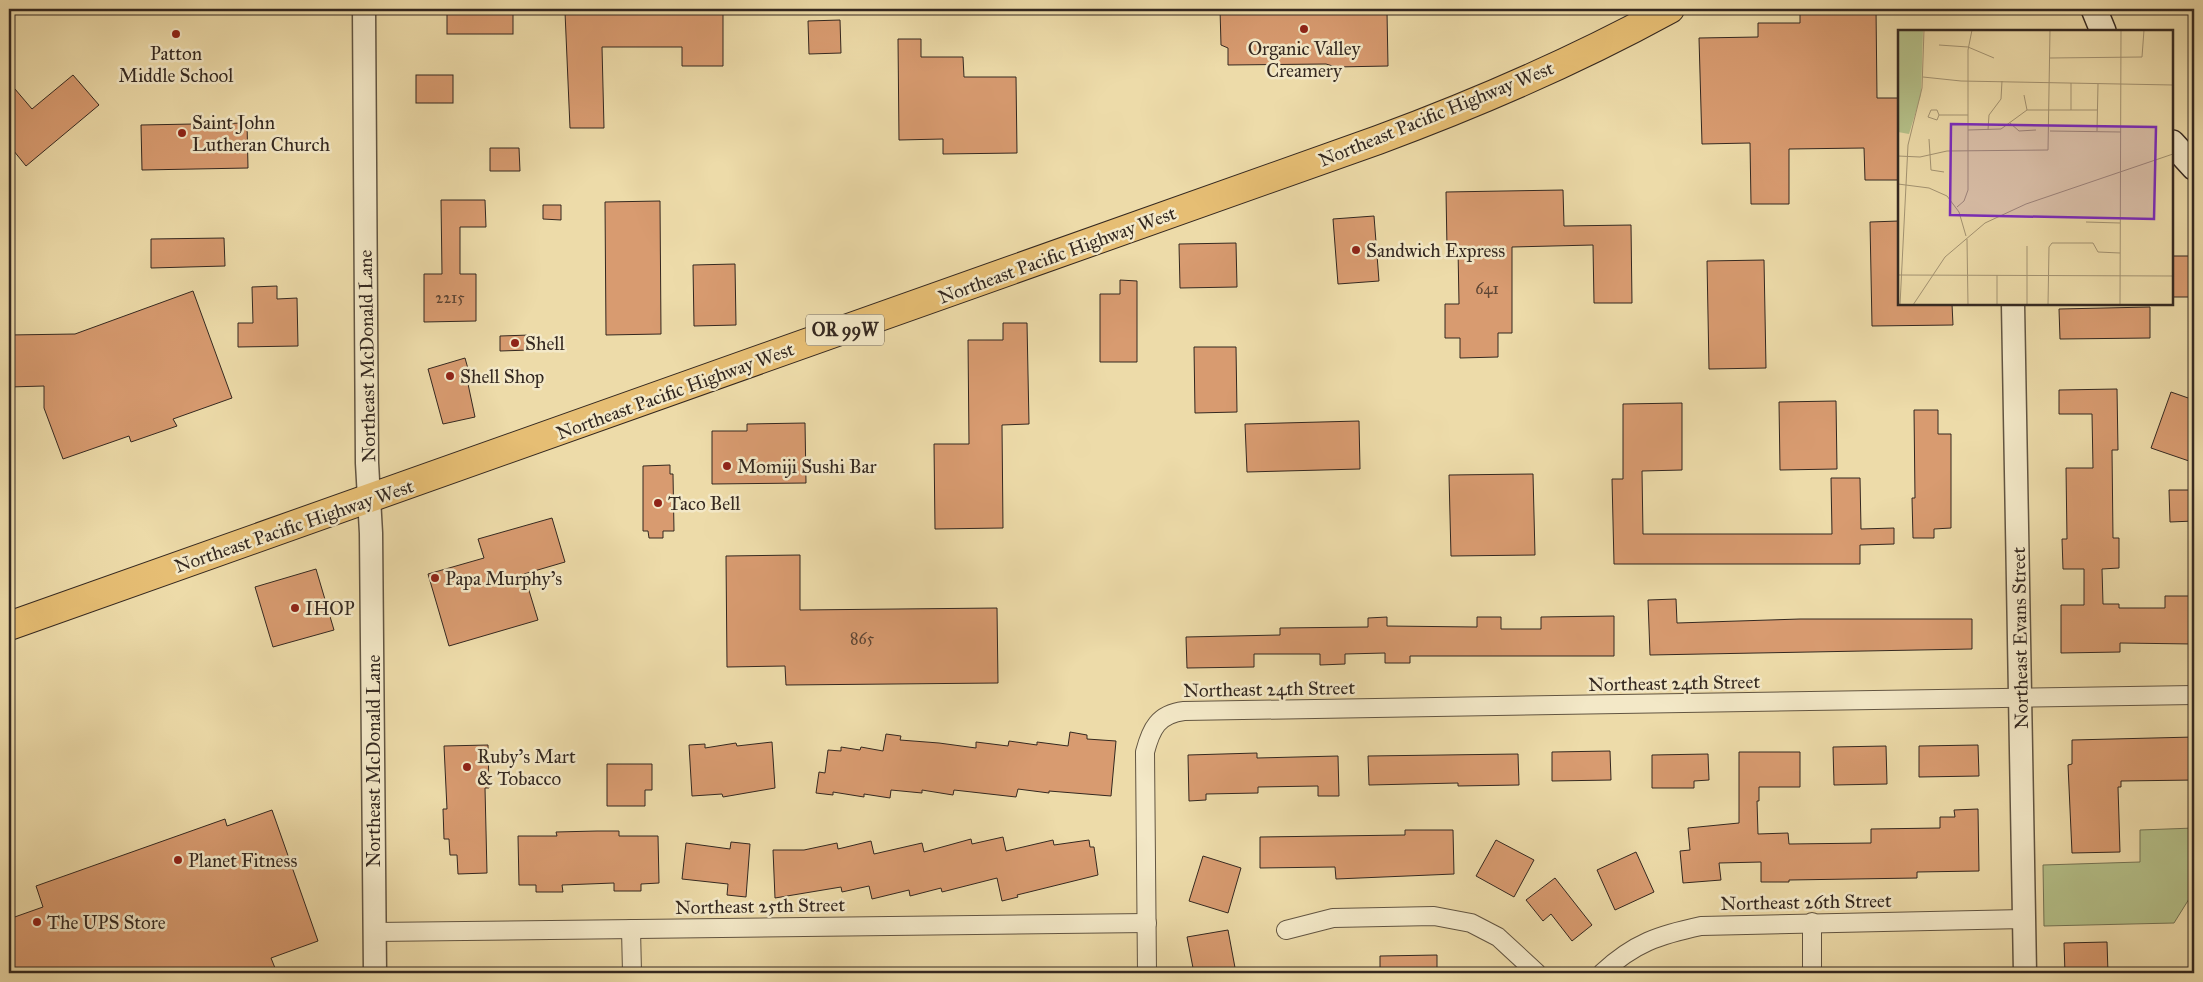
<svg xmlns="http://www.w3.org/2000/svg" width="2203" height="982" font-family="'IM FELL Great Primer',serif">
<rect width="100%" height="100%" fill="#eddba9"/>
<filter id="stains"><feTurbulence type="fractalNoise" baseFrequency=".004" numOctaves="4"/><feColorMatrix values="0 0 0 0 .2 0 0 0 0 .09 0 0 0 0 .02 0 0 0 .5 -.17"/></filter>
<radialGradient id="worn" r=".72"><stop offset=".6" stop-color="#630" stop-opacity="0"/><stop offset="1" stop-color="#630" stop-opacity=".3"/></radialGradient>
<polygon fill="#b5c18a" stroke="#747455" points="2194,828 2194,891 2174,923 2044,926 2043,865 2140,862 2140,830"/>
<g fill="#d89b70" stroke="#342820">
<rect x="447" y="9" width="66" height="25"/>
<polygon points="680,9 723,9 723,66 682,66 682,47 602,47 604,128 570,128 565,12 680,12"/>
<polygon points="1220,9 1373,9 1373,13 1387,12 1388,66 1336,67 1326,64 1228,65 1228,48 1221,45"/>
<polygon points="1800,9 1876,9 1877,98 1899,98 1899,180 1865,180 1864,148 1789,149 1789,204 1751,204 1750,143 1702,144 1699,38 1758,37 1758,23 1800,23"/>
<polygon points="840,20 841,53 809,54 808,21"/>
<polygon points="898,39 921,39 921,57 963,57 964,77 1016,77 1017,153 943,154 943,139 899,140"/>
<polygon points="73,75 99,105 26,166 9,145 9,82 32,109"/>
<rect x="416" y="75" width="37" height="28"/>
<polygon points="247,123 248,168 142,170 141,125"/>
<polygon points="490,148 519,148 520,171 490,171"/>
<polygon points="1563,190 1564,226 1631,225 1632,303 1594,303 1593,245 1512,247 1512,333 1498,333 1498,357 1460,358 1460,338 1445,338 1445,304 1459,304 1458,248 1447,248 1446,192"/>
<polygon points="441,200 485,200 486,227 460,227 460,274 476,274 476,321 424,322 424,274 442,274"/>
<polygon points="660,201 661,334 606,335 605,202"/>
<polygon points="543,205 561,205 561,220 543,219"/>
<polygon points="1374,216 1379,281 1338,284 1333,219"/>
<polygon points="1899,221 1899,304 1952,304 1953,325 1872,326 1870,222"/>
<polygon points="224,238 225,266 151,268 151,239"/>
<polygon points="1236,243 1237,287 1180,288 1179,244"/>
<rect x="2172" y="256" width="22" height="41"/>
<polygon points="1764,260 1766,368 1709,369 1707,261"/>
<polygon points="735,264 736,325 694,326 693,265"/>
<polygon points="1120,280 1137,281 1137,362 1100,362 1100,294 1120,294"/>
<polygon points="277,286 277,299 297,298 298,346 238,347 238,323 253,323 252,287"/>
<polygon points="193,291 232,398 173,419 177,426 131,442 129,436 63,459 44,408 44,386 9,387 9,335 75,334"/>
<polygon points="2150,307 2150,338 2060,339 2059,309"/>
<polygon points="1003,323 1027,323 1029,424 1002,425 1003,528 935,529 934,444 969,444 968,340 1003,340"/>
<polygon points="530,335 530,350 500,351 500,336"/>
<polygon points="1194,347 1236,347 1237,412 1195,413"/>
<polygon points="465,358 472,383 468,384 475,417 443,424 428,369"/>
<polygon points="2117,389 2118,450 2112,450 2113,538 2119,538 2119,568 2102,569 2103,604 2119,604 2119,608 2165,608 2165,596 2193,596 2192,644 2120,643 2120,652 2061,653 2061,605 2084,605 2084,569 2063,569 2062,539 2067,539 2066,468 2093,468 2092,414 2059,414 2059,390"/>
<polygon points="2171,392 2194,400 2194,446 2189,461 2151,448"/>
<polygon points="1836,401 1837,469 1780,470 1779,402"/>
<polygon points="1682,403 1682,470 1642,471 1643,534 1832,534 1831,478 1860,478 1861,529 1894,528 1894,544 1860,545 1860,564 1614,564 1612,479 1623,479 1623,404"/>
<polygon points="1914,410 1938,410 1938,434 1951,434 1951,528 1934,529 1934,538 1913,538 1912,498 1915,498"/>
<polygon points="1359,421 1360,469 1247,472 1245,424"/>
<polygon points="805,423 806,483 712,484 712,431 747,431 747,424"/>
<polygon points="670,465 670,474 673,474 674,531 663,531 663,538 649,538 648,531 643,531 643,466"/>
<polygon points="1533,474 1535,555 1451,556 1449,475"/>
<polygon points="2169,490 2194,490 2194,521 2170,522"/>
<polygon points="552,518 565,562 524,574 538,620 449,646 428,574 484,558 478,539"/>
<polygon points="800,555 800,610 997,608 998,683 786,685 785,666 727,667 726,556"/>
<polygon points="316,569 334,630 273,647 255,587"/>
<polygon points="1676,599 1677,623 1800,619 1972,619 1972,649 1650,655 1648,600"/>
<polygon points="1614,616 1614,656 1410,656 1410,663 1385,663 1385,653 1345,654 1345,664 1320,665 1320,654 1254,654 1254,667 1187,668 1186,637 1280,635 1280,628 1368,627 1368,618 1387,617 1387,626 1477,627 1477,617 1501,617 1501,629 1541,629 1541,617"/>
<polygon points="1070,732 1087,735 1087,739 1116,741 1111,796 1049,791 1049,793 1018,789 1016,797 954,790 953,795 922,790 922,793 891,790 890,798 864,794 864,797 833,792 833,795 816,793 819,772 825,773 828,750 841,751 841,747 860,750 861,747 883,751 886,734 901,736 900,740 939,743 976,748 976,742 1008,746 1009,741 1037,745 1037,742 1068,746"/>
<polygon points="2194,737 2194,780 2121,781 2121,787 2118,787 2120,852 2072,853 2068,765 2072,764 2072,740"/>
<polygon points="772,742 775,788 723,797 722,794 692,796 689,745 705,744 705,748 736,743 737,746"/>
<polygon points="488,745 489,788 485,788 487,873 458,874 457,855 450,855 449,839 444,839 443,809 447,809 444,746"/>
<polygon points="1978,745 1979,776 1919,777 1919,746"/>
<polygon points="1886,746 1887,784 1834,785 1833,747"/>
<polygon points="1610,751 1611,780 1552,781 1552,752"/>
<polygon points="1739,752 1800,752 1800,787 1759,787 1759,801 1757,801 1758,834 1788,833 1789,844 1871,843 1871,829 1940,828 1940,817 1955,817 1954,810 1978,809 1979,871 1917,872 1917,878 1789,880 1789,882 1761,882 1761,862 1719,863 1721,880 1683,883 1680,851 1690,850 1688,828 1739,823"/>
<polygon points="1257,753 1257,758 1338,756 1339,796 1318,796 1318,786 1258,787 1258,793 1206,794 1206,800 1189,801 1188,755"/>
<polygon points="1518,754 1519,785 1458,786 1458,783 1369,785 1368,756"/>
<polygon points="1708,754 1709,780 1694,781 1694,788 1652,788 1652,755"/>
<polygon points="607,764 652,764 652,790 645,790 645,806 607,806"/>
<polygon points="272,810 318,941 271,958 277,973 9,973 9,919 43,907 36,886 225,819 227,826"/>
<polygon points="1405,830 1453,830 1454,874 1336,879 1335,867 1260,868 1260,837 1405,835"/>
<polygon points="597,831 619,831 619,836 658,836 659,883 641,884 641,891 614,891 614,883 562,885 563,892 536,892 536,885 519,885 518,836 557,836 556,832"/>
<polygon points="1003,837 1006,851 1053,840 1054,845 1089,840 1090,847 1094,847 1098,875 1017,895 1018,897 1002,901 997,878 942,892 941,888 910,896 909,890 872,899 869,886 842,892 841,887 775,898 773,850 804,850 837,843 838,849 871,841 874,854 922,843 924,852 971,839 972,844"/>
<polygon points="1496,840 1534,860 1514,897 1476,876"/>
<polygon points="731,842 750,844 746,897 727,895 728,884 682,879 686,843 730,849"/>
<polygon points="1636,852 1654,892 1615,910 1597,870"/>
<polygon points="1203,856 1241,868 1228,913 1189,901"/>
<polygon points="1555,878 1592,925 1572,941 1551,914 1543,921 1526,900"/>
<polygon points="1228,930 1236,973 1194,973 1187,937"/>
<polygon points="2107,942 2108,973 2065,973 2064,943"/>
<polygon points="1437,955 1437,973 1380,973 1380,956"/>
</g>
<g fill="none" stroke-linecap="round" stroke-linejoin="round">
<g stroke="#625542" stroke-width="20">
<g id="minor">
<polyline points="1812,922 1812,973"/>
<polyline points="631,929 632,973"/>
<polyline points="1286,930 1333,918 1434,916 1471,923 1498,937 1537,973"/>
<polyline points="374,932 1147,923"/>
<path d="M1147,973L1145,752C1151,729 1158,714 1184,711L2194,695"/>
<path d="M1602,973C1634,943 1659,935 1701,926L2024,919"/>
</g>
</g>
<g stroke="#625542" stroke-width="25">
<g id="tertiary">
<polyline points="364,9 367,463 371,533 375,973"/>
<polyline points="2013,304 2025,973"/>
</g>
</g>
<g stroke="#342820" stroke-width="28">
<g id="secondary">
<polyline points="2094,9 2103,31"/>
<polyline points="2172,143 2194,167"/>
</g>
</g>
<g stroke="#342820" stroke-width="30">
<path id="trunk" d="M9,626L1378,140C1478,103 1577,60 1670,9"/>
</g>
<use href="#minor" stroke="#f3e8c7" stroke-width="18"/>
<use href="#tertiary" stroke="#f3e8c7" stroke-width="22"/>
<use href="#secondary" stroke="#f3e8c7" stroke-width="25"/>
<use href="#trunk" stroke="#e6be74" stroke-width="28"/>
</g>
<g fill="#8f2418" stroke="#f3e8c7" stroke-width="2">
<circle cx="1304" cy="29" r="5"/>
<circle cx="176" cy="34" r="5"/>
<circle cx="182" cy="133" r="5"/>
<circle cx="1356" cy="250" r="5"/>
<circle cx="515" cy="343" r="5"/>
<circle cx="450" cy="376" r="5"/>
<circle cx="727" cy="466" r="5"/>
<circle cx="658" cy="503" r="5"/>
<circle cx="435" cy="578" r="5"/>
<circle cx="295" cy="608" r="5"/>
<circle cx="467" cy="767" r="5"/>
<circle cx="178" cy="860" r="5"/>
<circle cx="37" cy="922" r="5"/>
</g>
<g text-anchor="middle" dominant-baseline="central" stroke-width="5" stroke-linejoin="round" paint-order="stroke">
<g font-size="16" fill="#5d4534">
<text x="1487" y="288">641</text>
<text x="450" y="297">2215</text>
<text x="862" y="638">865</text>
</g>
<rect fill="#f3e8c7" stroke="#6d6252" stroke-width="1" x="806" y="314.5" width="78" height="31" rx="4"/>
<g font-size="18" font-weight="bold" fill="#342820">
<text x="845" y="330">OR 99W</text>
</g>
<g font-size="19" fill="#342820" stroke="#f3e8c7" text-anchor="start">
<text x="1304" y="48" text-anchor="middle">Organic Valley<tspan x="1304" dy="22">Creamery</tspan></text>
<text x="176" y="53" text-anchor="middle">Patton<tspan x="176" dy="22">Middle School</tspan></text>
<text x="192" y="122">Saint John<tspan x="192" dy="22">Lutheran Church</tspan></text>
<text x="1366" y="250">Sandwich Express</text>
<text x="525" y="343">Shell</text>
<text x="460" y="376">Shell Shop</text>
<text x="737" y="466">Momiji Sushi Bar</text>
<text x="668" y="503">Taco Bell</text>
<text x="445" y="578">Papa Murphy's</text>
<text x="305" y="608">IHOP</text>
<text x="477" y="756">Ruby's Mart<tspan x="477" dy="22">&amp; Tobacco</tspan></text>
<text x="188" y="860">Planet Fitness</text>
<text x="47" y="922">The UPS Store</text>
</g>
<g font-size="19" fill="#342820" stroke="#f3e8c7">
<text transform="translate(1436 114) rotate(-22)">Northeast Pacific Highway West</text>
<text transform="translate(1057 255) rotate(-20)">Northeast Pacific Highway West</text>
<text transform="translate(367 356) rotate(-91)">Northeast McDonald Lane</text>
<text transform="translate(675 391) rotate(-20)">Northeast Pacific Highway West</text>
<text transform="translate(294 526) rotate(-19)">Northeast Pacific Highway West</text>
<text transform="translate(2020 638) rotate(-91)">Northeast Evans Street</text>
<text transform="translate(1674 683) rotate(-1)">Northeast 24th Street</text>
<text transform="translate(1269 689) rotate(-1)">Northeast 24th Street</text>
<text transform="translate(373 761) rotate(-90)">Northeast McDonald Lane</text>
<text transform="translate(1806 902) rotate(-1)">Northeast 26th Street</text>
<text transform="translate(760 906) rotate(-1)">Northeast 25th Street</text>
</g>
</g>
<g transform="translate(1898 30)">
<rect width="275" height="275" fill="#eddba9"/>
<path d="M0,0H25L23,65L11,104L0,102Z" fill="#b5c18a"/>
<path fill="none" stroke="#a39372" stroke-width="1" d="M41,15L70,17L96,28M152,28L244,27L246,0M25,47L63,51L275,55M126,65L129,80M173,80V53M41,85L39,90L30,87L33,80H39L41,85H70M112,93L121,101L138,100M70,100L103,99L129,80H199M90,100L91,85L103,69L104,51M152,101L223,102M199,101L200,54M31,109L33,140L46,142M0,126L22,127L49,121L150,120L152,0M0,154L31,158L49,166L61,182L68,206M59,177L66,171L70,160V20L74,0M188,192L222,193M69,209L70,275M129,216V275M0,245L275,246M99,245V275M2,275L10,115L24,58L26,0M15,275L47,227L87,193L128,174L275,124M150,275L151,217L154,213H195L200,222L222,223M217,275H275M222,275L223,0"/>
<path fill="#7b2cbf" fill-opacity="0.15" stroke="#7b2cbf" stroke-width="2.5" d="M53,94L258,97L256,189L52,185Z"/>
<rect width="275" height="275" fill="none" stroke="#342820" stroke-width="2.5"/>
</g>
<rect width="2203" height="982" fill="none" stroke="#eddba9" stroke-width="30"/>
<rect x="10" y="10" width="2183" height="962" fill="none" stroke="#342820" stroke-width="2.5"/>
<rect x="15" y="15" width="2173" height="952" fill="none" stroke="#342820"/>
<rect width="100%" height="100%" filter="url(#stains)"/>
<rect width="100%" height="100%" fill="url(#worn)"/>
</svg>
